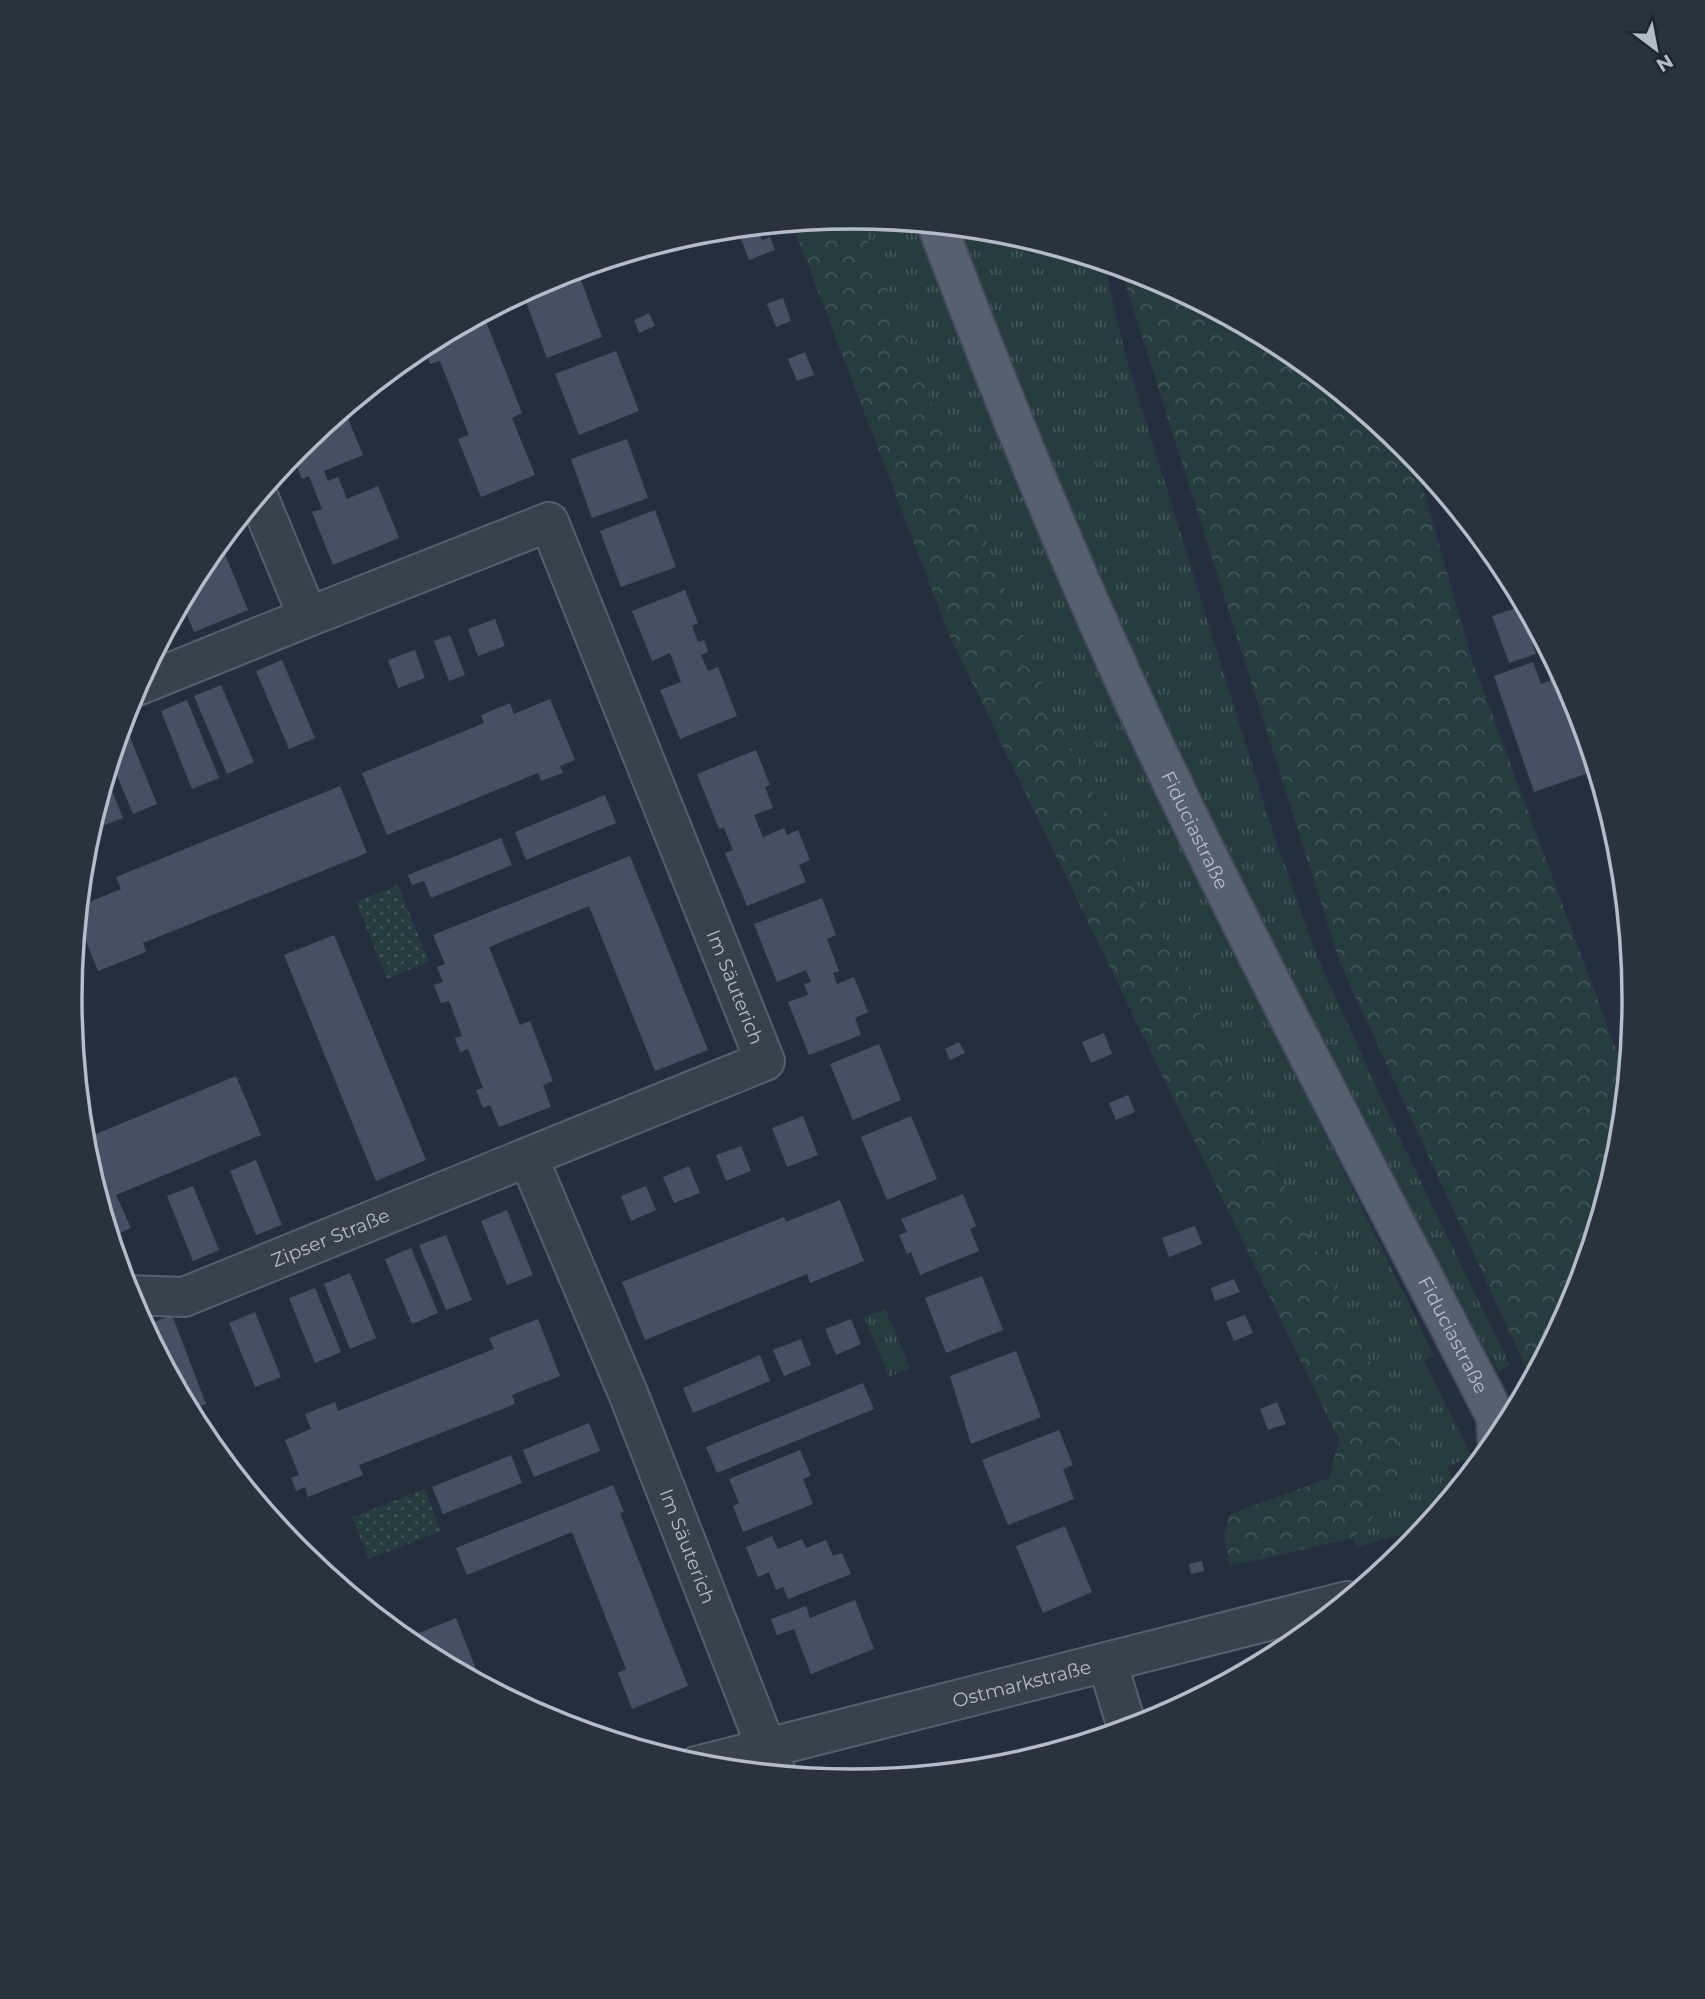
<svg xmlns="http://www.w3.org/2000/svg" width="1705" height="1999" font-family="Montserrat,sans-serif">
<defs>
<pattern id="grass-tufts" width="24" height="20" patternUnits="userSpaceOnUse" patternTransform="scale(1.75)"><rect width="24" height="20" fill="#263c3f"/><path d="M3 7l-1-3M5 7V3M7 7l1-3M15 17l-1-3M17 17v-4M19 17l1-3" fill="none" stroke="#435659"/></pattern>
<pattern id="forest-crowns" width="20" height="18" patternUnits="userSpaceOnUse" patternTransform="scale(1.75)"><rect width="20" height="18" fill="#263c3f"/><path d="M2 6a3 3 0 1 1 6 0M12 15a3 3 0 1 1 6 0" fill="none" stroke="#435659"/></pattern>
<pattern id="park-dots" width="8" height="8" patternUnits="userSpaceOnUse" patternTransform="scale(1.75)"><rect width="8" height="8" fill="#263c3f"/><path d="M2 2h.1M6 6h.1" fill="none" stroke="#435659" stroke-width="1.8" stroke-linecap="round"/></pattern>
</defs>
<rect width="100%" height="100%" fill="#242f3e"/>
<g fill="url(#grass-tufts)">
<polygon points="858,217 914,223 963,351 1074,621 1434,1355 1424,1361 1476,1465 1471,1467 1464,1459 1448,1468 1457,1490 1427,1527 1357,1547 1353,1538 1405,1484 1054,713"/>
<polygon points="956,227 1006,232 1104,262 1125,354 1273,832 1317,956 1402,1143 1510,1365 1498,1372 1444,1281 1254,910 1185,765 1064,497"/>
<polygon points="885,1309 910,1368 889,1377 864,1317"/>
</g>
<g fill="url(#forest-crowns)">
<polygon points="858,217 1054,713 1393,1408 1405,1484 1353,1538 1230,1566 1224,1536 1230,1514 1329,1478 1339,1440 950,637 792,223"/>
<polygon points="1120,267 1152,277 1288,349 1414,456 1472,660 1627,1079 1620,1153 1575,1299 1532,1381 1340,963"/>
</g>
<g fill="url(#park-dots)">
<polygon points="398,885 429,961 387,979 356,902"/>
<polygon points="425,1489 441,1531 369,1559 352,1517"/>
</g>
<g fill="#455162">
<polygon points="757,228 762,240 770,237 775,250 749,260 739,234"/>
<polygon points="581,280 602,337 547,358 526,302"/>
<polygon points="783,298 791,321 776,327 767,304"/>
<polygon points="649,313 655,326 639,333 634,320"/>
<polygon points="483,314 522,413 512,418 535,475 481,497 458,439 469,435 440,361 430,364 423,346"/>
<polygon points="616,351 639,411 579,435 555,374"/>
<polygon points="805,352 814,375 797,381 788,359"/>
<polygon points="344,409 363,455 324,471 328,481 338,477 347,499 378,486 399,538 333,565 312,512 322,509 309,476 302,479 292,455"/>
<polygon points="627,439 648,498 592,518 571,459"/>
<polygon points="655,510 676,567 621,587 600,531"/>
<polygon points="1483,540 1503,565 1507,573 1495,577"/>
<polygon points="220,542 248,610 194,632 182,602 202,564"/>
<polygon points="685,590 698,623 692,626 698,642 704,640 708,652 701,655 708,671 718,667 737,716 680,739 660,690 681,682 670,653 652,661 632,611"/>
<polygon points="1525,605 1537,627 1528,630 1536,654 1509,663 1492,616"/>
<polygon points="495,619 505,646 478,656 468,629"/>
<polygon points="450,635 465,675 449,681 434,641"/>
<polygon points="415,650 425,678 398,688 388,660"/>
<polygon points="282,660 315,738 289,749 256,671"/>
<polygon points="1533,662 1541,684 1562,676 1576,700 1597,770 1534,792 1494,676"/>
<polygon points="221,685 254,762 227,774 194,696"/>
<polygon points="550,699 575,760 560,766 563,773 541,781 538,773 387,835 362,773 484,723 481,715 510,703 514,714"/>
<polygon points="187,700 219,778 192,789 161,711"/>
<polygon points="125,725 157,804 133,814 111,761 121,727"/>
<polygon points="756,750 770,785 765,787 773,808 754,815 763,837 784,828 787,835 798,830 810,860 799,865 806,882 747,906 725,853 733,850 724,828 719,829 697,774"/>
<polygon points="106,776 123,818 97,828 94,819"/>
<polygon points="340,786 367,853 143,943 146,952 98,971 78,921 79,906 121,889 116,877"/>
<polygon points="605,795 616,823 526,860 515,832"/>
<polygon points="501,838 512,865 431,898 424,881 412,885 408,875"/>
<polygon points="630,856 708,1050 655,1071 589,906 489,947 520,1025 530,1021 553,1081 543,1085 551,1107 499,1127 490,1105 483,1108 476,1090 483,1088 468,1049 460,1052 455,1038 462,1036 449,1001 441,1003 434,985 443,982 437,967 445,964 433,935"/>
<polygon points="822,898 836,935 827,939 839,971 833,973 837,984 854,977 868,1012 855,1018 861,1035 809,1055 788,1002 808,995 804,984 811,982 806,970 777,982 754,924"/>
<polygon points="334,935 426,1160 376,1181 284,955"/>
<polygon points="1104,1033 1112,1054 1091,1063 1082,1042"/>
<polygon points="959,1042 965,1053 950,1060 945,1049"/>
<polygon points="879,1044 901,1100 853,1120 830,1064"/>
<polygon points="236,1076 261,1135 116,1195 131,1228 111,1237 84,1139"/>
<polygon points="1128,1095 1135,1112 1116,1120 1109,1103"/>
<polygon points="803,1116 818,1155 787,1167 772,1128"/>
<polygon points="911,1116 937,1179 887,1200 861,1137"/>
<polygon points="741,1146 751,1171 726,1181 716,1155"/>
<polygon points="256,1160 282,1225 256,1235 230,1171"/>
<polygon points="689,1166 700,1193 674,1203 663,1177"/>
<polygon points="193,1186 219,1250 193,1261 167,1196"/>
<polygon points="646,1186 656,1210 631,1221 621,1196"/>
<polygon points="963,1194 976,1226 970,1229 979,1251 920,1275 911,1252 907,1254 899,1235 907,1232 901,1219"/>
<polygon points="840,1200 864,1261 810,1283 807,1274 645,1340 622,1282 784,1217 786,1222"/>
<polygon points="507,1210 533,1275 507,1285 481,1221"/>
<polygon points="1195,1226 1202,1244 1169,1257 1162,1238"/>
<polygon points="446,1235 472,1300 446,1310 419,1245"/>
<polygon points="411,1248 438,1313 412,1324 385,1259"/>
<polygon points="350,1273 376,1338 350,1349 324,1284"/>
<polygon points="982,1276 1003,1330 946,1353 925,1298"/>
<polygon points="1234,1279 1240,1292 1215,1301 1211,1288"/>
<polygon points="315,1288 341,1352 315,1363 289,1298"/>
<polygon points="255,1312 281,1377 255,1387 229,1323"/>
<polygon points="172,1315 206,1404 189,1410 144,1326"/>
<polygon points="1245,1315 1253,1333 1234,1341 1226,1322"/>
<polygon points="538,1319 560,1376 512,1395 515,1404 359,1465 363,1475 308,1497 305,1487 296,1491 291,1478 299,1475 285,1440 311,1429 305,1414 335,1402 338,1411 494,1349 489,1338"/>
<polygon points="851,1319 861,1344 836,1355 825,1329"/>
<polygon points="801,1339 811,1365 784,1376 773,1350"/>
<polygon points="1016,1351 1041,1417 971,1444 950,1376"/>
<polygon points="760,1355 770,1381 693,1413 683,1388"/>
<polygon points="863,1383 874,1409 717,1473 706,1447"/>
<polygon points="1277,1402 1286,1424 1268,1430 1260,1409"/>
<polygon points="589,1423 600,1451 534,1477 523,1450"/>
<polygon points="1059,1430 1073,1465 1063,1469 1074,1499 1008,1525 982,1460"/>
<polygon points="800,1450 811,1476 803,1479 813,1504 743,1532 733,1506 739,1503 729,1479"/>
<polygon points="511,1455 522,1483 443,1514 432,1487"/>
<polygon points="613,1485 624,1512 620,1513 688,1686 632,1709 618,1673 626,1669 572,1532 467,1575 456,1548"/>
<polygon points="1065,1526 1092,1592 1043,1613 1016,1546"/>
<polygon points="772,1536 778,1549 802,1539 806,1548 826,1540 833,1556 842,1553 851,1574 788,1599 783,1587 776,1590 769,1572 758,1577 746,1547"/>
<polygon points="1202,1561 1204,1571 1191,1574 1189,1564"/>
<polygon points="855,1600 874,1649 811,1674 794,1629 777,1635 771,1619 806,1606 810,1618"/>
<polygon points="456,1618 476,1669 463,1674 417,1650 404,1639"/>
</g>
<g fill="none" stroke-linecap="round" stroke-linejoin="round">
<g stroke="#565f6c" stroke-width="42">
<g id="minor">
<path id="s1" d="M258,496L308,617L549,522L765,1061L528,1157L628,1393L777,1775"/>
<polyline points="137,686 308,617"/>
<path id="s2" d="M128,1295L184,1297L528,1157"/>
<polyline points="1107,1662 1128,1730"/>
<path id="s3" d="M696,1766L1347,1601"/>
</g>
</g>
<g stroke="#414a57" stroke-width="42">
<g id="major">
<path id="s4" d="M937,225C1007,411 1082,595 1168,774C1272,991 1386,1203 1496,1417L1497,1442"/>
</g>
</g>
<use href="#minor" stroke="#38414e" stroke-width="38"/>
<use href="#major" stroke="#56606e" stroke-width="38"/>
</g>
<g text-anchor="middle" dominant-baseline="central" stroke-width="5" stroke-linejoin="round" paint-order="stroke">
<g font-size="19" fill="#b4bcc9" stroke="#1d2633">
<text stroke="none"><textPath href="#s4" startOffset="658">Fiduciastraße</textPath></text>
<text stroke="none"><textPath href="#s1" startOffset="891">Im Säuterich</textPath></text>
<text stroke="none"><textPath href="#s2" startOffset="214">Zipser Straße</textPath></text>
<text stroke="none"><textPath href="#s4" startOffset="1225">Fiduciastraße</textPath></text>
<text stroke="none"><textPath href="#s1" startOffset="1647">Im Säuterich</textPath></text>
<text stroke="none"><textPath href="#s3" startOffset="336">Ostmarkstraße</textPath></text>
</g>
</g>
<path d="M0 0H1705V1999H0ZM82 999a770 770 0 1 1 1540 0a770 770 0 1 1-1540 0Z" fill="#29323f" fill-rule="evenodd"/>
<path fill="none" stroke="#b4bcc9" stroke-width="3.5" d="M82 999a770 770 0 1 1 1540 0a770 770 0 1 1-1540 0Z"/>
<g transform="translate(1656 49) rotate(148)" stroke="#1d2633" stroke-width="5" paint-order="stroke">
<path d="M0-5L12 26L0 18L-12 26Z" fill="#b4bcc9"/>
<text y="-10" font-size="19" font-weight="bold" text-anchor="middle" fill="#b4bcc9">N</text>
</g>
</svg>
